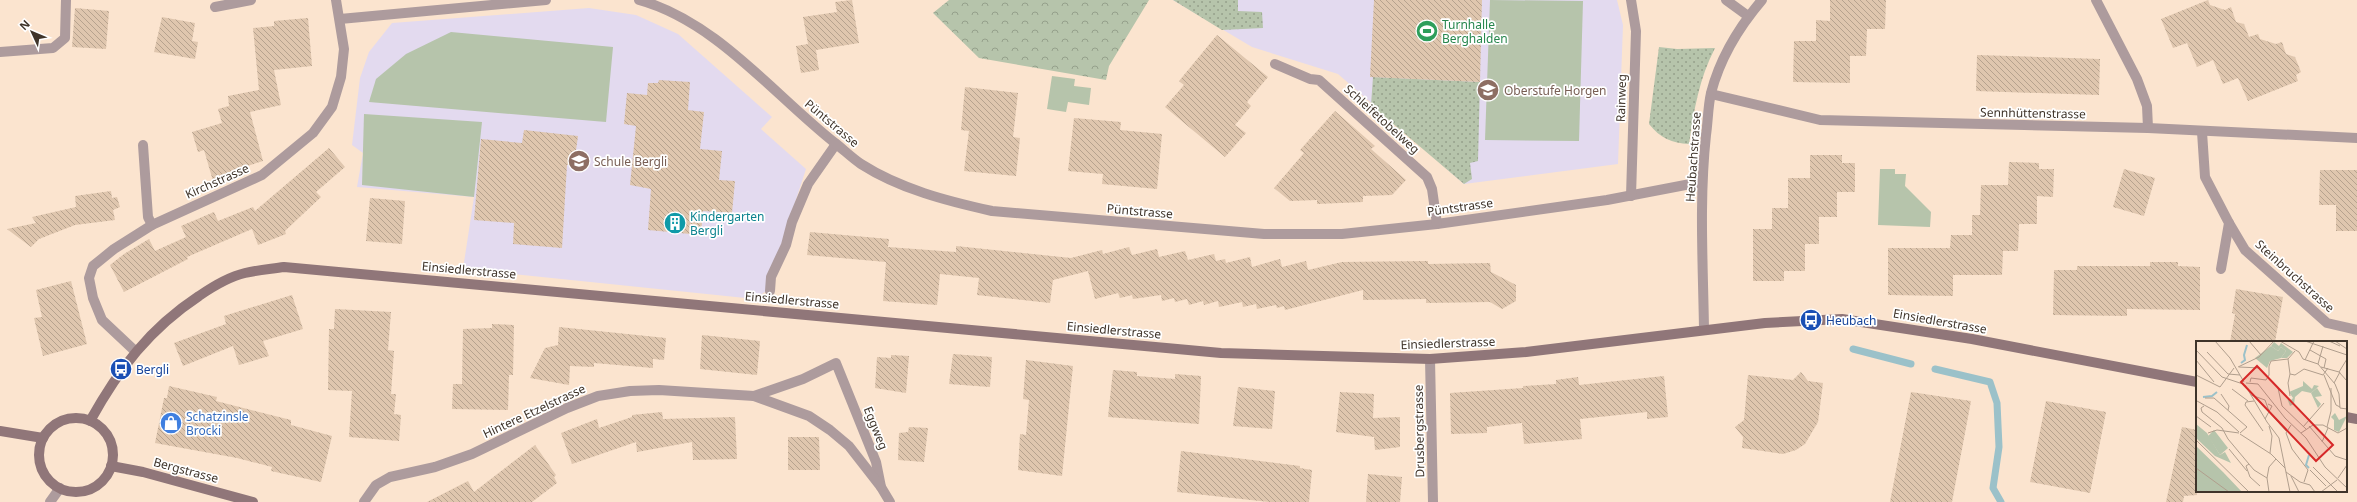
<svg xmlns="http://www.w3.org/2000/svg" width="2357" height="502" font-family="'Noto Sans',sans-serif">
<defs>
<pattern id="grass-dots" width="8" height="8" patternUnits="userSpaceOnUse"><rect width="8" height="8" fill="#b6c4ab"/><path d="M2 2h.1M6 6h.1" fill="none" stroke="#95a08b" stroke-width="1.8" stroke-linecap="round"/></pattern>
<pattern id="forest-crowns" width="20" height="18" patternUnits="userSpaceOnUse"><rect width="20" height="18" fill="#b6c4ab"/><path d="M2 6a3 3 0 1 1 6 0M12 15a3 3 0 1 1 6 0" fill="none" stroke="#95a08b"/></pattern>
<pattern id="building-back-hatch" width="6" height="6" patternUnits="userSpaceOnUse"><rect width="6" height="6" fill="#dfc6ae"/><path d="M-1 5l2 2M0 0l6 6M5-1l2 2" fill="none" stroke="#b6a28e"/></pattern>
</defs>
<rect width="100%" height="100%" fill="#fbe4cf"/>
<g fill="#e3daef">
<polygon points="1173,0 1617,0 1623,25 1618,164 1464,184 1338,74 1252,47"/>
<polygon points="589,8 636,15 678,34 772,117 761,129 806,169 766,291 755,299 463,269 474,197 357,187 363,153 352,145 360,78 369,52 392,23"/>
</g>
<g fill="url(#grass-dots)">
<polygon points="1173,0 1238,0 1238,11 1262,12 1263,28 1222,30"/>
<path d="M1659,47L1677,49L1715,48C1699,79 1694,110 1689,144C1672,143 1660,138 1649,124Z"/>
<polygon points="1373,77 1480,82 1478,161 1470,163 1472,179 1464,184 1371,105"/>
</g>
<polygon fill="url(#forest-crowns)" points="949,0 1149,0 1109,66 1106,80 979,58 933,13"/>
<g fill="#b6c4ab">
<polygon points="1490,0 1583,1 1579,141 1485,140"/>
<polygon points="451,32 613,47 606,122 369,102 376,79 406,54"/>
<polygon points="1052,76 1075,79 1074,86 1091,88 1089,105 1068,102 1066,112 1047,109"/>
<polygon points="364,114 482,122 474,197 362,185"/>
<polygon points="1880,169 1895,169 1895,174 1906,174 1905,186 1931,212 1930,227 1878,225"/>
</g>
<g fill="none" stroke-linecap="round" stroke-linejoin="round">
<g stroke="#9bc1c9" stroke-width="7">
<polyline points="1853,349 1911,364"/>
<polyline points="1935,369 1990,382 1997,403 1999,447 1993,488 2001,502"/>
</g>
</g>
<g fill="url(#building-back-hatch)">
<polygon points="852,0 859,43 816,50 819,70 801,73 796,46 808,44 803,17 837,12 835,2"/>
<polygon points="1374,0 1482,0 1480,82 1370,77"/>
<polygon points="1830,0 1886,0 1885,29 1867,29 1866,56 1850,56 1850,83 1793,82 1794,41 1816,41 1816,20 1830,21"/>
<polygon points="2208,0 2210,5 2225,10 2231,7 2236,22 2244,24 2249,37 2258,34 2260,39 2276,44 2282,42 2286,54 2295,57 2301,72 2296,75 2298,81 2248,101 2238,78 2223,84 2213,60 2197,67 2187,43 2173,48 2161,19"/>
<polygon points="75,8 109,11 106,49 72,47"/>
<polygon points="162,17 195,23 192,41 198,42 195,59 154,52"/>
<polygon points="308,18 312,66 274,70 281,105 250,112 263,161 241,168 242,173 213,181 204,150 198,152 192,132 222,123 218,109 229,106 228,96 259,90 253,28 274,26 274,21"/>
<polygon points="1217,35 1268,77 1247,102 1251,106 1235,125 1246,133 1225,157 1165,107 1184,85 1179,81"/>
<polygon points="1977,55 2100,59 2099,95 1976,91"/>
<polygon points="659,80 690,82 688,110 704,112 700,149 722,151 719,180 735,181 732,213 703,211 701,235 648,230 651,189 630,185 636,126 624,124 627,93 647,95 648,83 658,83"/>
<polygon points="965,87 1018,93 1013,137 1020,138 1016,176 964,171 969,131 961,130"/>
<polygon points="1335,111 1375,146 1371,149 1406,180 1392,195 1363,196 1363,202 1317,204 1317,200 1290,201 1274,188 1304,153 1300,150"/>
<polygon points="1074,118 1121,122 1120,130 1162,134 1157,189 1102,184 1103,174 1068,171"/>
<polygon points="524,130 578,136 574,165 567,165 562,248 513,244 514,223 474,220 481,139 522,143"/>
<polygon points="329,148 345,167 316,192 321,197 285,231 286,234 258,245 252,229 187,257 188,259 124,292 110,265 124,254 149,239 155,251 186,237 181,226 214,212 218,221 253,207 255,211"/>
<polygon points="1810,155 1842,155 1842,163 1855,163 1855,192 1837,192 1837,217 1819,217 1819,244 1805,244 1805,271 1784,271 1784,281 1753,281 1753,229 1772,229 1772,208 1788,208 1788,178 1810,178"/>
<polygon points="2009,162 2039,163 2039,169 2054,169 2053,197 2037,196 2037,224 2019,224 2018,251 2003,251 2002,275 1953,275 1953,296 1888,295 1888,248 1950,248 1951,235 1972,235 1972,215 1980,215 1981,185 2008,185"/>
<polygon points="2124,169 2155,178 2144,216 2113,207"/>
<polygon points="2320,170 2357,170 2357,231 2336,231 2336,205 2319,205"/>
<polygon points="111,191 112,198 117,197 120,207 113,210 115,220 75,225 39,239 31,247 7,229 36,223 32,217 76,207 75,196"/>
<polygon points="370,198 405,201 402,244 366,241"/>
<polygon points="810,232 889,239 888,247 956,252 956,246 1071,258 1102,250 1103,254 1129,247 1132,255 1157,249 1159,257 1185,251 1188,260 1214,254 1216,261 1225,259 1226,263 1250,257 1252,267 1280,259 1282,267 1306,261 1308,270 1342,262 1428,261 1428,264 1490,263 1491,272 1516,285 1516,301 1502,309 1490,302 1426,303 1426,299 1363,300 1363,290 1285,310 1284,306 1277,308 1276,305 1257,309 1256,304 1243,307 1242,302 1219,307 1218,301 1204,305 1203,301 1189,305 1187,299 1175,302 1174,298 1162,301 1161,295 1133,299 1132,295 1120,298 1118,293 1095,299 1088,271 1053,280 1050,303 977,295 979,278 940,274 937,305 883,301 886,262 807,255"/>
<polygon points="2150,262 2178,262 2178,266 2200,267 2200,310 2127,309 2127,316 2053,315 2054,270 2077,270 2077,266 2150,266"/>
<polygon points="71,281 87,344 43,356 34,318 42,317 36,290"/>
<polygon points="2236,289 2283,297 2275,342 2230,342 2235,314 2232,313"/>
<polygon points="292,295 303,329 263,341 269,356 239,365 233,346 183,366 174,343 226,324 224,316"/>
<polygon points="335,309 391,312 388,350 394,351 391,394 396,394 394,414 401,415 399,441 349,437 352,391 328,390 329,329 334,329"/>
<polygon points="492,324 514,325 513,375 509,375 508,410 452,409 453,384 462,384 463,329 492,328"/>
<polygon points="559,327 666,338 664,360 653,359 653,368 594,363 594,367 570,366 569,385 530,378 545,348 558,345"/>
<polygon points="702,335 760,341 757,375 700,369"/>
<polygon points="953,354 992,357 990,387 949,384"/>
<polygon points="891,355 909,356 906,393 875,388 877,357 891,358"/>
<polygon points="1026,360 1073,366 1062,476 1018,470 1020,434 1026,435 1029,400 1023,399"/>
<polygon points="1113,370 1137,372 1137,376 1175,379 1175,374 1201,376 1199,424 1108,417"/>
<polygon points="1801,372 1808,381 1823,383 1818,422 1805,444 1796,450 1783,454 1742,448 1743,437 1735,427 1744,420 1748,375 1793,380"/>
<polygon points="1664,376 1668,417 1647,419 1647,412 1580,419 1582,439 1524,444 1522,423 1487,427 1487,433 1451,434 1450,393 1523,388 1523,386 1556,384 1556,380 1578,377 1579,385"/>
<polygon points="169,386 217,397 216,401 291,420 291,425 332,436 321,482 271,471 272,467 237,458 155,443 164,398 167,398"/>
<polygon points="1238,387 1275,391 1272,429 1233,426"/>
<polygon points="1340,392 1374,394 1373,418 1400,417 1400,447 1375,450 1374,437 1336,432"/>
<polygon points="1911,392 1971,401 1952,502 1890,502"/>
<polygon points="2046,401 2106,412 2090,493 2030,482"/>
<polygon points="662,412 663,419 735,417 737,459 693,460 692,442 637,452 636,442 572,464 561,433 597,419 599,428 632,417 632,415"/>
<polygon points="909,427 928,428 924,462 898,460 899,433 908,432"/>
<polygon points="2182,427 2197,430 2197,495 2184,496 2183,502 2166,502"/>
<polygon points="788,437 819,437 820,470 788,470"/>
<polygon points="535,445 556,475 554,477 557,483 532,502 427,502 468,481 474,492"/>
<polygon points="1181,451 1300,466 1300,468 1312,470 1309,502 1269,502 1177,492"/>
<polygon points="1368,474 1402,477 1400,502 1366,502"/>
</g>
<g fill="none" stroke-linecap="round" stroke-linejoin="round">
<g stroke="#ad9b9d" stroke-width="10">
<polyline points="1726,0 1748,16"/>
<polyline points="215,7 251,0"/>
<polyline points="143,145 148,217 152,225"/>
<polyline points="2229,223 2245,250 2327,323 2357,330"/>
<polyline points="770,291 771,277 786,245 792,222 808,184 836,144"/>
</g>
<g stroke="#ad9b9d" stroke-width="10">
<path d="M639,0C716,21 774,95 835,143C844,150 852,158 861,164C900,189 947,201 992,211L1264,234H1342L1437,224L1607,200L1701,182"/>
<polyline points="1631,0 1636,31 1631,196"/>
<polyline points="2096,0 2137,79 2147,106 2148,128"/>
<polyline points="340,19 546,0"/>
<polyline points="0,52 53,48 65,38 66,0"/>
<polyline points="1275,64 1310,79 1319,80 1427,177 1432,189 1437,224"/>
<polyline points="1711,94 1820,120 2148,128 2357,138"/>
<polyline points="2202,132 2205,177 2229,223 2221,269"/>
<path d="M1704,329C1703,264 1699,200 1706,135C1708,121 1708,106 1711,93C1720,58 1739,27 1762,0"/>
<polyline points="135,351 102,320 93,298 89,278 93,266 114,249 152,225 262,175 313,133 332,107 341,77 344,49 336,0"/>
<polyline points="1430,359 1433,502"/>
<polyline points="754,396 803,379 836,363 876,462 881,487 890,502"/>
<polyline points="50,502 60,488"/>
<polyline points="364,502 376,485 390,477 435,467 472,454 567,408 598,396 630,391 659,390 754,396 809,416 830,430 849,446 881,487"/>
</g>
<g stroke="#907679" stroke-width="10">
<polyline points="2346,417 2357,419"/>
<circle cx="76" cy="455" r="37"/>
<path d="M90,421C119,369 149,329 199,296C212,287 228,277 245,273C258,270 271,269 284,267L1221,353L1430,359L1526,352L1765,323L1842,319L1972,339L2197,382"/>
<polyline points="0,431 43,438"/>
<polyline points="111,466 143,472 253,502"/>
</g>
</g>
<defs>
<g id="stadium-disc" transform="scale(1.15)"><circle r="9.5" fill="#2e9e5b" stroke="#fff"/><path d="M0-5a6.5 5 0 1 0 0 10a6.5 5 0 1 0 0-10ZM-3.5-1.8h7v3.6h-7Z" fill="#fff"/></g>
<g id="school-disc" transform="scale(1.15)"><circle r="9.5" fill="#8d6e63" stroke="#fff"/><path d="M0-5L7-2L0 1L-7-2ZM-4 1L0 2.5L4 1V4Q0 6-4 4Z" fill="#fff"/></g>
<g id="building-disc" transform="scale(1.15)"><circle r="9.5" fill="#0f9aa8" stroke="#fff"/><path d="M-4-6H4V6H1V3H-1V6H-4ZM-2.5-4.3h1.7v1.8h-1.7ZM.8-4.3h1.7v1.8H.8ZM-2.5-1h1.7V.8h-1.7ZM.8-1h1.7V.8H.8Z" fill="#fff"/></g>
<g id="bus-disc" transform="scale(1.15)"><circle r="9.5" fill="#1a4fb4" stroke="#fff"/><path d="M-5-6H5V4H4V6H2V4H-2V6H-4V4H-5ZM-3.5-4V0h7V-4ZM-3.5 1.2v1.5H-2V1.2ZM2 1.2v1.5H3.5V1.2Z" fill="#fff"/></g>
<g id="shop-disc" transform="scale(1.15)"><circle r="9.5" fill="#3f7fe0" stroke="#fff"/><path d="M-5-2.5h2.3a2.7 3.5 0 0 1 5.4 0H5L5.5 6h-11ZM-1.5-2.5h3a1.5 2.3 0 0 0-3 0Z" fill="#fff"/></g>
</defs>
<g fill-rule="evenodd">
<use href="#stadium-disc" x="1427" y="31"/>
<use href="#school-disc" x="1488" y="90"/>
<use href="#school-disc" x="579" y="161"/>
<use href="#building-disc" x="675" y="223"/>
<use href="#bus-disc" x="1811" y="320"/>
<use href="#bus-disc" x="121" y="369"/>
<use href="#shop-disc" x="171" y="423"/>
</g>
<g text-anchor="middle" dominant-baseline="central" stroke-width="3.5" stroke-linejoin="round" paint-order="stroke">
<g font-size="12" fill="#27864d" stroke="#fff" text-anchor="start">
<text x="1442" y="24">Turnhalle<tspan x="1442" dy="14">Berghalden</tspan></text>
</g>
<g font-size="12" fill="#785e54" stroke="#fff" text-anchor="start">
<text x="1504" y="90">Oberstufe Horgen</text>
<text x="594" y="161">Schule Bergli</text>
</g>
<g font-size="12" fill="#3f342a" stroke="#fff">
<text transform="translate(1621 98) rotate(-88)">Rainweg</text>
<text transform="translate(2033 113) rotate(1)">Sennhüttenstrasse</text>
<text transform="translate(1382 119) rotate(42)">Schleifetobelweg</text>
<text transform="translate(832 123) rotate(40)">Püntstrasse</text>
<text transform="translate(1693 157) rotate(-86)">Heubachstrasse</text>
<text transform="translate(217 181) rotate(-24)">Kirchstrasse</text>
<text transform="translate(1460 207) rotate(-8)">Püntstrasse</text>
<text transform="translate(1140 211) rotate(5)">Püntstrasse</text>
<text transform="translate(469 270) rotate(5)">Einsiedlerstrasse</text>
<text transform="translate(2295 276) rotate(42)">Steinbruchstrasse</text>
<text transform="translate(792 300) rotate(5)">Einsiedlerstrasse</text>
<text transform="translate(1940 321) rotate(10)">Einsiedlerstrasse</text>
<text transform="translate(1114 330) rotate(5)">Einsiedlerstrasse</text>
<text transform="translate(1448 343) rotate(-2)">Einsiedlerstrasse</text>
<text transform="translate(534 411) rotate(-25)">Hintere Etzelstrasse</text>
<text transform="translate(876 428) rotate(68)">Eggweg</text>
<text transform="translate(1419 431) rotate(-91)">Drusbergstrasse</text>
<text transform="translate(186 470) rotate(15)">Bergstrasse</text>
</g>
<g font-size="12" fill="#0d838f" stroke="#fff" text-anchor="start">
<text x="690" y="216">Kindergarten<tspan x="690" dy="14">Bergli</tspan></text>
</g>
<g font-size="12" fill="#164399" stroke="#fff" text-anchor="start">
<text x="1826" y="320">Heubach</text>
<text x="136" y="369">Bergli</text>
</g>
<g font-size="12" fill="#366cbe" stroke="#fff" text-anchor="start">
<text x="186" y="416">Schatzinsle<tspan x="186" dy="14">Brocki</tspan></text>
</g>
</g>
<g transform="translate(2196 341)">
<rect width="151" height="151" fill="#fbe4cf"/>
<path d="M121,47L126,55L119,56L125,63L122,67L115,52Z" fill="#b6c4ab"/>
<path d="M107,40L116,48L118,44L123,45L115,52L106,50L99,56L98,63L94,65L91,57L95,59L97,57L93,51L107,45ZM139,72L143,79L151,75L143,91L138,89V79L135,76ZM0,83L11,92L24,114L29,111L35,122L19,115L0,97ZM0,105L27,131L46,151H0Z" fill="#b6c4ab"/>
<path d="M75,5L82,10L85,6L90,10L85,17L74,20L71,27L59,17Z" fill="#b6c4ab"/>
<path d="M78,1L83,5L85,2L97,11L91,17H85L90,10L85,6L82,10L75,5ZM18,89L32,107L24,114L12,95Z" fill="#b6c4ab"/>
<path fill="none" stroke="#9bc1c9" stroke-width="2" d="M45,22L49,19L48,14L51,4M7,56L16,55L21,51M113,127L110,124L113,114"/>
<path fill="none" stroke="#b09e8d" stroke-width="1" d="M19,0L34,17L48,41M53,0L65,14M84,0L103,11M109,0L151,14M133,0L144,5M139,0L151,8M0,9L26,36L47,43M114,9L130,18L128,27M11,11L32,33L44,34M103,11L107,18L122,23M0,19L18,41M109,19L118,0M122,23L139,43L143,53L144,67L151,68M122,23L127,5M42,26L63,16L78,0M43,26L64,27M125,26L143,31L151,40M143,31L151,18M94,33L99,34L108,28L127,34L132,27M0,34L24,46L38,27M128,34L140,64L144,66M72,37L82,47L86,65L110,88M54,41L55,37L70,39L73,34V25L75,20L92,18L99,10M50,42L62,43L89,77L110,97L129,126L151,147M92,42L94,33L92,18M92,42L94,55M138,42L144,31M49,44L71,81L83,97L94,151M36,48L52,60M25,53L33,65L32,69M55,54L69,59L73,70M9,57H18L51,86L44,92M1,60L21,71L43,91M58,60L50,61L49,64L67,90M8,65L5,67L6,71L26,87L32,98L58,129L71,137M75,73L90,90M0,75L15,86M69,78L76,65L72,63M95,84L90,92L96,108L112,129M73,85L76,95L74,112M113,85L139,115L151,119M107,86L128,62M131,86L135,70V47M12,92L21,89L43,92M105,92L117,84H127L142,92L151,87M44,93L75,113L89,127M0,99L53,151M126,101L132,87M33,108L51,130M53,123L50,125L54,136L64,145M117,126L142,151M0,127L33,151M114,129L130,145M90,131L104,141L114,144L119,151M95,135L103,151M71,137L73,126L80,118M71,137L73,151M142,137L151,124M108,141L112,129M125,151L141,139"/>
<path fill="#d62828" fill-opacity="0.15" stroke="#d62828" stroke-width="2" d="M61,25L137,104L120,120L45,41Z"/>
<rect width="151" height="151" fill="none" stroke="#3f342a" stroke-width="2"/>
</g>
<g transform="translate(32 32) rotate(314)" stroke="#ffffff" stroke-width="3" paint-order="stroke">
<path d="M0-3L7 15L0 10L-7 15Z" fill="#3f342a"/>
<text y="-6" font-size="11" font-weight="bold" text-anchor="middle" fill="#3f342a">N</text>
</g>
</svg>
